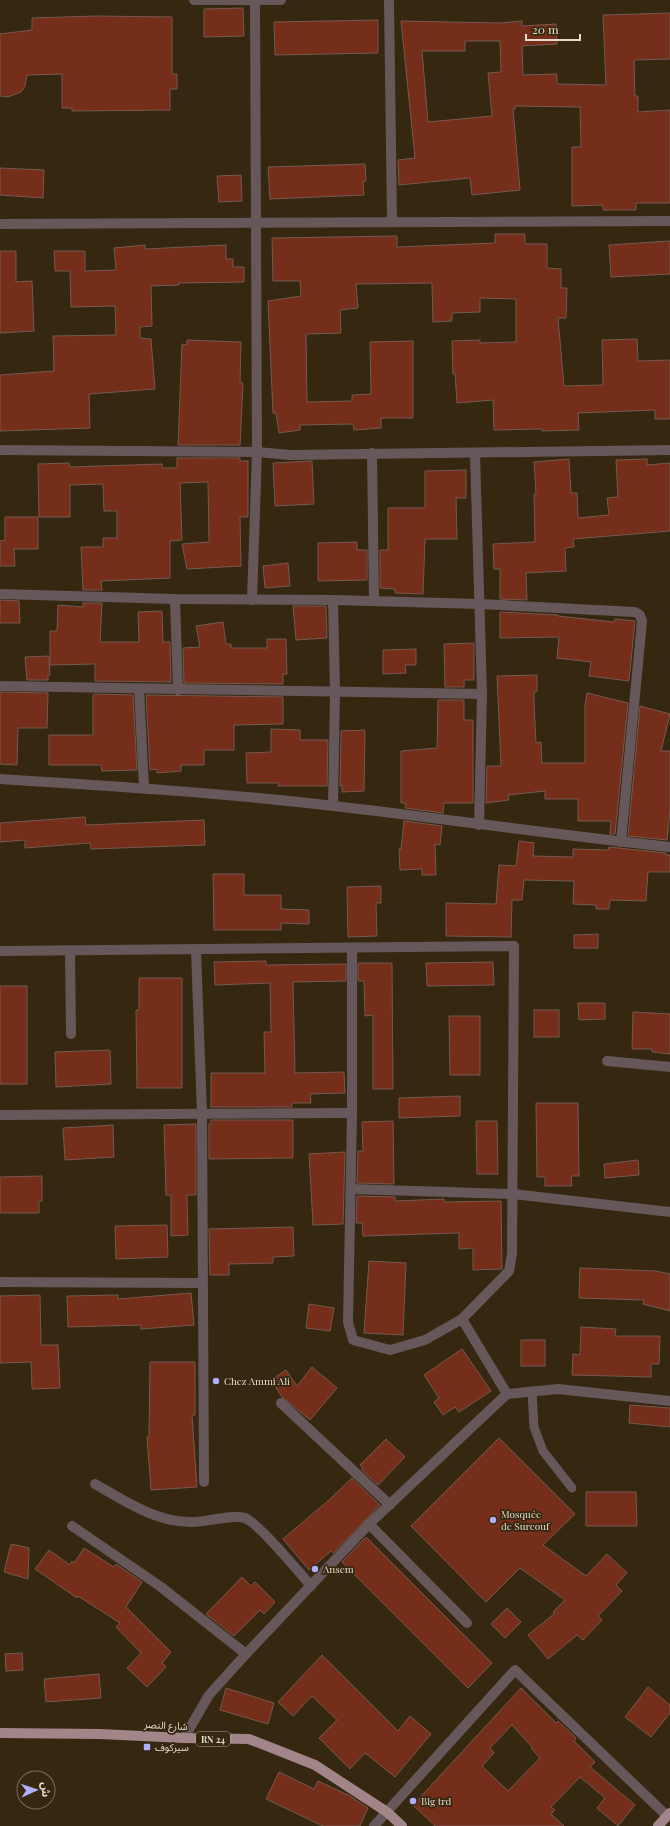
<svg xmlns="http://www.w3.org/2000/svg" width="670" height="1826" font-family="'Playfair Display','Noto Sans Arabic',serif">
<rect width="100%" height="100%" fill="#352710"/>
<g fill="#742e1a" stroke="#775951" fill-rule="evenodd">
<polygon points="243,8 244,36 204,37 204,9"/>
<path d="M670,13V59L634,60L635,96H638V112L670,110V203H636V210H603V205L572,206V147H581L580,107L515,106V109H513L520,190L472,195L470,178L399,185L398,160L415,158L401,21L500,23L522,21V26L556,24L557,44L522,46L523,75L557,74V84L606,85L603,15ZM465,41H500L501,72L488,73L492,116L428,122L422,51H465Z"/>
<polygon points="96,16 172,17 172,74 177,74 177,89 170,89 170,110 72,111 72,108 62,108 62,74 27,75 25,86 21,92 8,97 0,96 0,34 32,30 32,18"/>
<polygon points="378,20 378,53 275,55 274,22"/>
<polygon points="365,164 366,181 363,181 364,195 270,199 268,167"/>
<polygon points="0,168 44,170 43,198 0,195"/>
<polygon points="241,175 242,201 219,202 217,176"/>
<polygon points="495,234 525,234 525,244 547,244 547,268 561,269 561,288 567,288 566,318 558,318 564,386 603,385 602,340 637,339 638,361 670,360 670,419 655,419 655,410 578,413 579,430 542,431 542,429 494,430 493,400 457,403 455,374 453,374 452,341 480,340 480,343 516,342 516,299 480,298 480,312 452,313 452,321 433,322 432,283 356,284 358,308 340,310 341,333 306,334 307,402 352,401 352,395 371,394 370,342 413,341 413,418 381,418 381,428 354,430 353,424 300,425 300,430 279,433 276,413 273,413 268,301 301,296 300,281 273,281 272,238 397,236 397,247 495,243"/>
<polygon points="670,241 670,274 611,277 609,245"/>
<polygon points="145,245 145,249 226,245 226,259 233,259 233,267 244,267 244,282 178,283 179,285 151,286 152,326 140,327 140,338 151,339 155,389 89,394 90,428 0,431 0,375 54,371 53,336 116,335 115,306 71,307 70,271 55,271 54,251 85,251 85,271 116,270 114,248"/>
<polygon points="0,251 16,251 16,282 32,281 34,331 0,333"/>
<polygon points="187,340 241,342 240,382 243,383 240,445 178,445 182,344 187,345"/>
<polygon points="177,458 240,458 240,461 248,461 248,517 240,517 241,566 187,569 182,544 209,542 208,482 180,483 182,540 170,541 170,578 101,581 102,590 83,590 81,547 103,547 103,538 117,538 117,511 104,511 103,484 70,485 70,517 39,517 38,464 69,463 70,467 162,464 162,468 177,468"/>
<polygon points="569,459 571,493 577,493 578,518 609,515 607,498 618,497 616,460 647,459 647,465 670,463 670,531 573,539 574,547 565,548 566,571 526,573 527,600 500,599 500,569 494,569 493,544 535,542 534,494 536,494 534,462"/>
<polygon points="312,461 314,504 275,506 273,463"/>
<polygon points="466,470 466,498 456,498 457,539 425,539 423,594 395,593 395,589 380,588 380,550 388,550 388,508 425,508 425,471"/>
<polygon points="5,517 38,517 38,549 14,549 15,566 0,566 0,541 5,540"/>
<polygon points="357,542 357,550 367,550 367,580 318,581 318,543"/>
<polygon points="288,563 290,586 265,588 263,566"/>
<polygon points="0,600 19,601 20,623 0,623"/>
<polygon points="83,603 102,603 100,642 139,642 138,612 162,611 163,642 170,642 171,682 95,681 95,664 50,665 50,631 57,631 58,605 83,607"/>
<polygon points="293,606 326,606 327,638 296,640"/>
<polygon points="500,612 558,615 558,616 614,622 615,619 635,621 629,681 589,676 591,662 557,658 559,637 500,638"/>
<polygon points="223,622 226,644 231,644 231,648 267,648 267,639 286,639 287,674 283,674 283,684 184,683 183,648 200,647 196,626"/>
<polygon points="474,643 474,680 464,680 464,687 445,687 444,644"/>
<polygon points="416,649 416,665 405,665 406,673 383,674 383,650"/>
<polygon points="49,656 50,675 48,675 48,680 27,680 25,657"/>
<polygon points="537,675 537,691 534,692 534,703 536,743 541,742 542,763 585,763 585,705 587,693 628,703 615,834 610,834 611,821 578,821 578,799 545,799 545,791 508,795 509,800 486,803 487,766 501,766 497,676"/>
<polygon points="0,692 48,693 47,728 18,728 17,765 0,764"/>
<polygon points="95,694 133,695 137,770 102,771 101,765 49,765 49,735 93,735 93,695"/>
<polygon points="146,695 283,697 283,724 234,725 234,750 204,750 204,765 181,765 181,771 157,773 157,769 150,770"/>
<polygon points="438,700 464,700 464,720 473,720 473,803 444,803 443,813 405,808 406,803 401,803 401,751 437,748"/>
<polygon points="640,706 670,714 661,751 670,751 670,810 667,840 628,836"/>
<polygon points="271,729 300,730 300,740 328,740 327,786 278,786 279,783 247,783 246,753 271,752"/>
<polygon points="365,730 364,791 342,792 342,785 340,786 341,731"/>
<polygon points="85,817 86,825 204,820 205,845 91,849 90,843 25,848 25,840 0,842 0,823"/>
<polygon points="404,821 442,826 440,845 435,844 436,875 422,875 422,869 400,870 399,849 401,849"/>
<polygon points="519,841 534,843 533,856 573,857 573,849 608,850 609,847 666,853 666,855 670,855 670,872 648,872 646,901 610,900 609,909 596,909 596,905 573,904 574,881 524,880 522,900 512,900 511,937 446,936 446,903 496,904 499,865 516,866"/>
<polygon points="213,874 244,874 244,895 281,895 281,909 309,910 309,924 281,923 281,930 214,930"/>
<polygon points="381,886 381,903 376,903 377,936 348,937 347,887"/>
<polygon points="598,934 598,948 574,948 574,935"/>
<polygon points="266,961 266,965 346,964 346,981 293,982 295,1073 344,1072 345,1093 310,1094 311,1103 292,1103 292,1107 211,1107 211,1073 265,1073 264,1032 271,1032 270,983 215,985 214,962"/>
<polygon points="493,962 494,985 427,986 426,963"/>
<polygon points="358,963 392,963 393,1089 373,1089 373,1015 365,1016 364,981 358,981"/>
<polygon points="139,978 182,978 182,1088 137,1088 136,1010 139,1010"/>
<rect x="0" y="986" width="27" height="98"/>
<polygon points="578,1003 605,1003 605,1019 579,1020"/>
<rect x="534" y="1010" width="25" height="27"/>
<polygon points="633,1012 670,1014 670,1054 652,1052 652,1049 632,1049"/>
<polygon points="449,1016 480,1016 480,1075 450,1075"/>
<polygon points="110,1050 111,1084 56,1087 55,1052"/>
<polygon points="460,1096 460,1116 399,1118 399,1098"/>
<polygon points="536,1103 578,1103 579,1176 571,1176 572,1186 545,1186 545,1177 537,1177"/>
<polygon points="211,1120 293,1120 293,1158 209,1159 209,1124 211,1123"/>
<polygon points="393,1121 394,1184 357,1183 358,1151 363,1151 362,1122"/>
<polygon points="476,1121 497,1121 498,1174 477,1174"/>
<polygon points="196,1124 196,1195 187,1195 188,1235 171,1236 171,1195 166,1195 164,1125"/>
<polygon points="113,1125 114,1157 65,1160 63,1128"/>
<polygon points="345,1152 343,1224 313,1225 309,1154"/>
<polygon points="638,1160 639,1175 605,1178 604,1164"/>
<polygon points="42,1176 42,1201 39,1201 39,1213 0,1213 0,1177"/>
<polygon points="357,1196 395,1197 395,1201 444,1199 444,1202 501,1201 502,1269 473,1270 473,1248 459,1249 459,1233 363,1236 362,1223 356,1223"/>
<polygon points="167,1225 168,1257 116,1259 115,1226"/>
<polygon points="293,1227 294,1256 273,1257 273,1263 229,1264 229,1275 210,1275 209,1229"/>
<polygon points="369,1261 406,1263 403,1335 364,1333"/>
<polygon points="580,1268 656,1271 670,1274 670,1311 643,1304 644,1300 579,1298"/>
<polygon points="191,1293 194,1325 141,1329 141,1325 68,1327 67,1296 118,1295 118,1299"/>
<polygon points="40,1295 41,1345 58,1345 60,1388 32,1389 31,1362 0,1363 0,1296"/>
<polygon points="309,1304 334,1308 330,1331 306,1328"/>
<polygon points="581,1327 616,1329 615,1336 660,1336 659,1364 651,1364 651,1377 572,1375 573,1354 580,1355"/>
<rect x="521" y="1340" width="24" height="26"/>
<polygon points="462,1349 491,1391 459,1412 455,1407 443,1415 434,1402 439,1398 424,1375"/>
<polygon points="150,1362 195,1362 195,1415 192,1415 197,1487 151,1490 147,1437 149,1436"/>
<polygon points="312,1367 337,1388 310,1420 282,1397 271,1380 286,1370 297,1386"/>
<polygon points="630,1405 670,1408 670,1427 629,1423"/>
<polygon points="499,1438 575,1514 543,1545 586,1576 607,1554 627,1573 616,1585 622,1591 598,1616 602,1620 583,1640 577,1635 548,1659 528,1635 555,1613 553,1612 565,1600 520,1568 486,1602 411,1526"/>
<polygon points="386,1439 405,1457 378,1485 361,1469 363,1467 360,1465"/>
<polygon points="352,1478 380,1505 333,1553 331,1551 309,1570 283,1539 329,1500"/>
<polygon points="586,1492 636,1492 637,1526 586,1526"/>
<polygon points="366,1537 492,1663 468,1688 342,1562"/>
<polygon points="11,1544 29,1548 28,1579 4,1572"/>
<polygon points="84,1548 114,1567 116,1564 142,1582 126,1607 171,1652 162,1663 166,1667 147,1687 127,1668 141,1653 116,1627 120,1623 78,1596 77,1598 35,1569 49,1550 70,1565 72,1561 74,1563"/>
<polygon points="242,1577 251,1586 255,1582 275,1602 264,1614 260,1610 234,1636 206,1614"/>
<polygon points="507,1608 521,1622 505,1638 491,1624"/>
<polygon points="22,1653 23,1670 6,1671 5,1654"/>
<polygon points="322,1655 398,1731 410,1716 431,1734 395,1777 365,1753 350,1769 319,1738 337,1720 312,1696 293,1716 278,1702"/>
<polygon points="99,1674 101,1698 46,1702 44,1679"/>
<polygon points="648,1687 670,1705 670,1713 651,1737 625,1717"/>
<polygon points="226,1688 274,1703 268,1724 220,1710"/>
<path d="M521,1688L556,1723L558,1721L576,1738L574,1741L595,1762L590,1767L635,1805L618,1826L597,1808L605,1798L580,1777L551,1807L555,1810L551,1814L564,1826H435L413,1805ZM512,1725L532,1747L531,1748L540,1758L508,1791L482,1766L494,1753L490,1748Z"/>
<polygon points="279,1772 314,1789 318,1781 350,1796 368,1808 360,1826 323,1826 266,1799"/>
</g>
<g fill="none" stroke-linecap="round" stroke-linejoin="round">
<polyline stroke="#66585a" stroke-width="9" points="532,1391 534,1427 543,1451 572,1488"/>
<g stroke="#66585a" stroke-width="10">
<polyline points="194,0 281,0"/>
<polyline points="389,0 392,222"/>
<polyline points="0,224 670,221"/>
<polyline points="0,450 257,452 290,455 670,450"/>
<polyline points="372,453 374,601"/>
<polyline points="475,453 482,694 479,825"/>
<polyline points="0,594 175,599 333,600 480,604 635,612 640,615 642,621 621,842"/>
<polyline points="175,599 178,690"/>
<polyline points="252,600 257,452 255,0"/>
<polyline points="333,600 335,692 333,806"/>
<polyline points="0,686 482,694"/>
<polyline points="139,689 144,788"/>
<path d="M0,779C111,786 223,793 334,806C446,819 558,835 670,847"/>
<polyline points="352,948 352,1113 348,1322 353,1340 390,1350 425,1340 462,1319"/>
<polyline points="196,950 202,1114 204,1482"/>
<polyline points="0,951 514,946 512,1253 509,1271 462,1319 507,1394"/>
<polyline points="70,951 71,1034"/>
<polyline points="607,1061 670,1067"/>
<polyline points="0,1115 352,1113"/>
<polyline points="351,1189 513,1194 670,1212"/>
<polyline points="0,1282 202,1283"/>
<polyline points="281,1403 390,1505"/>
<path d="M95,1484C125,1501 157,1523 193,1522C207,1522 232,1514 245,1518C257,1522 300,1573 311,1586"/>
<polyline points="369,1524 467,1623"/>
<polyline points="72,1526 161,1587 246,1654"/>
<polyline points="184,1738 209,1695 246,1654 369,1524 507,1394 558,1389 670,1401"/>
<polyline points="374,1826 515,1670 667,1816"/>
</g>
<g stroke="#a28589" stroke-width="10">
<polyline points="0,1733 100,1734 184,1738 249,1739 315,1765 387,1812 402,1826"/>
<polyline points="658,1826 670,1813"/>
</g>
</g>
<g fill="#aeaefa" stroke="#352710" stroke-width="1.5">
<circle cx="216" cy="1381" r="4"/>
<circle cx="493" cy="1520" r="4"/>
<circle cx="315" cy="1569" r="4"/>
<rect x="143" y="1743" width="8" height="8" rx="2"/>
<circle cx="413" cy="1801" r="4"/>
</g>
<g text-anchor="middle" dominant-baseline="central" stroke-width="3.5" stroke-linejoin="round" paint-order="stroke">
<rect fill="#352710" stroke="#b0a695" stroke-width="1" x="196" y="1732" width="34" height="14" rx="3"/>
<g font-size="9" font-weight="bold" fill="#e5dcce">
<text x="213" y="1739">RN 24</text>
</g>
<g font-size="10" fill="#e5dcce" stroke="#352710" text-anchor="start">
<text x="224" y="1381">Chez Ammi Ali</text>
<text x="501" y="1514">Mosquée<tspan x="501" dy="12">de Surcouf</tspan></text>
<text x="323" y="1569">Ansem</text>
<text x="155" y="1747">سيركوف</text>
<text x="421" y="1801">Blg trd</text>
</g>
<g font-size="10" fill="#e5dcce" stroke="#352710">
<text transform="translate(166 1725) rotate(3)">شارع النصر</text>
</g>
</g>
<g transform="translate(36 1790) rotate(87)"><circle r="19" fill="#352710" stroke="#7b6f5c"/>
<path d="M0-3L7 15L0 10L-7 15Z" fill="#aeaefa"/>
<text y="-6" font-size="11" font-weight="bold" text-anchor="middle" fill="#e5dcce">ش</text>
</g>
<path d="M526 34v6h54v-6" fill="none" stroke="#e5dcce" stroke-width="2"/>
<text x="532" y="34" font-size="12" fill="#e5dcce" stroke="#352710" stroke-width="3" paint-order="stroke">20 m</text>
</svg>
